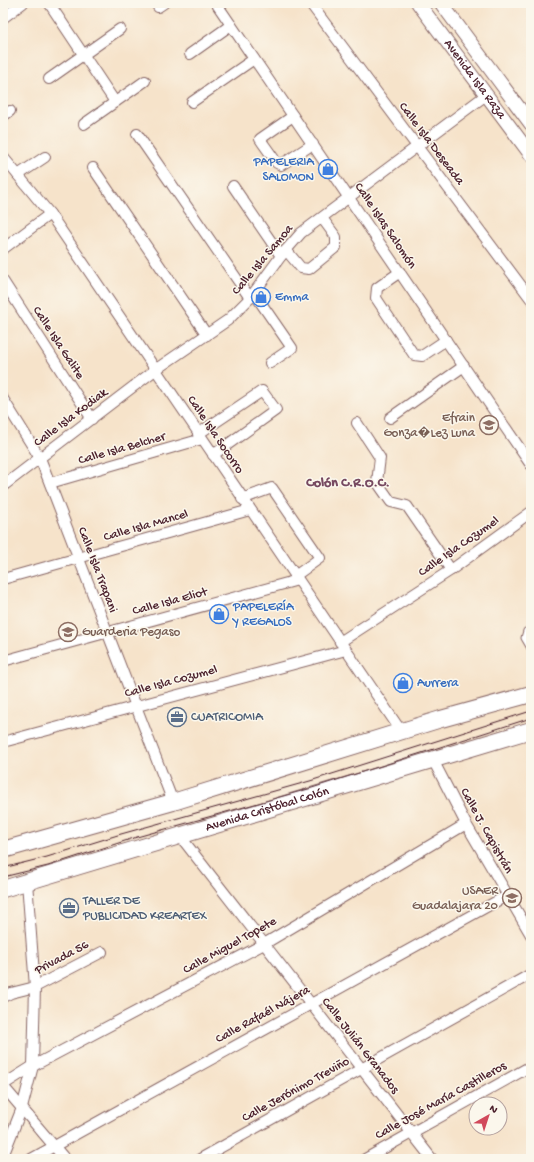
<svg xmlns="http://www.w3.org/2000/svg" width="534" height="1162" font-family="'Gochi Hand',sans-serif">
<rect width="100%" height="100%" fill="#fbf7ec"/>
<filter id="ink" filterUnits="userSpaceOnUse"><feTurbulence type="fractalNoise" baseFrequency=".025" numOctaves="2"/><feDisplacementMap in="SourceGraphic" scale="8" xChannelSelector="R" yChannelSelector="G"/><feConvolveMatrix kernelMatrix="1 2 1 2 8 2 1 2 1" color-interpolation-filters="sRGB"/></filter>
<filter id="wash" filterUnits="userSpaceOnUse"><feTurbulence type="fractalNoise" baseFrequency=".012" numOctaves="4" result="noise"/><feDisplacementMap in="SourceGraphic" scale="16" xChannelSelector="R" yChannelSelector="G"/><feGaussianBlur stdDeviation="0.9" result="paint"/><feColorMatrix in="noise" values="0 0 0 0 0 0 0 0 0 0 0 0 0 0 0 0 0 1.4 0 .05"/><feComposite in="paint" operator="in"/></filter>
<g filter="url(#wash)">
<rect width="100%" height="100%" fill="#f6e3ca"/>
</g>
<g filter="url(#ink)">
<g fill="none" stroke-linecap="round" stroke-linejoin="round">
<g stroke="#866463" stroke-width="7">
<polyline id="service" points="531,628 526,631 524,638 531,650"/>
</g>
<g stroke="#866463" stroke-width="12">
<g id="minor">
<polyline points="49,3 115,102"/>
<polyline points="216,3 531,465"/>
<polyline points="310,3 531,299"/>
<polyline points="158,7 164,3"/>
<polyline points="3,18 23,3"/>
<polyline points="190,54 231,25"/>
<polyline points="49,79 120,29"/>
<polyline points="192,102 254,59"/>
<polyline points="3,116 10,111"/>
<polyline points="293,116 260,139 262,142 277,163 281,165 313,144"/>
<polyline points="84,124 145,81"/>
<polyline points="137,134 250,298"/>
<polyline points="3,157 50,214 401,731"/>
<polyline points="93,168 207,335"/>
<polyline points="18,175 45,157"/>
<polyline points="233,186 281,256"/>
<polyline points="3,249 50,214"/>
<polyline points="286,250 301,268 309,269 336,247 336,237 322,218"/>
<polyline points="400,272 377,288 376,298 414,355 422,356 446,340"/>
<polyline points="3,281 92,419"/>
<polyline points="254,293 292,348 270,363"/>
<polyline points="3,399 40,458 173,802"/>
<polyline points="390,418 464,366"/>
<polyline points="357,423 380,458 377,482 391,502 407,506 451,570"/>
<polyline points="198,434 262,391 276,410 213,455"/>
<polyline points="50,483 202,439"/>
<polyline points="3,486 155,370 228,320 250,298 281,256 301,233 486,95"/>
<polyline points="242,499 272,488 320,558 295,576"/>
<polyline points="3,579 250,510"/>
<polyline points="340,642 451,570 531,512"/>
<polyline points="3,661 298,580"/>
<polyline points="3,742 346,650"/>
<polyline points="433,760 466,824 531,935"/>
<polyline points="180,836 432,1159"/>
<polyline points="3,997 11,993 35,987 102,952"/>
<polyline points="3,1085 33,1066 264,944 466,824"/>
<polyline points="3,1086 65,1159"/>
<polyline points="3,1156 22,1108 33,1066 35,987 27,882"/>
<polyline points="31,1159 508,895"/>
<polyline points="200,1159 531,974"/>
<polyline points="365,1159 531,1066"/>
</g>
</g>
<g stroke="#866463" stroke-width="15">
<g id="tertiary">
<path id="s1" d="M418,3L531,155"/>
<polyline points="441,3 531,124"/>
</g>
</g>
<g stroke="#866463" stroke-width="18">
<g id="primary">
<polyline points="3,850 173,802 441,719 531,694"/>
<path id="s2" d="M3,889L531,730"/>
</g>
</g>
<use href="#service" stroke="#fff" stroke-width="5"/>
<use href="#minor" stroke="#fff" stroke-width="10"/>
<use href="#tertiary" stroke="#fff" stroke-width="13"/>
<use href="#primary" stroke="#fff" stroke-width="16"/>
<g stroke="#4a1f2b" stroke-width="1">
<polyline points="3,868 47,857 121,834 310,781 531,711"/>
<polyline points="3,877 48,866 137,837 312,788 531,718"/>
</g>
</g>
</g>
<defs>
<g id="shop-ring" transform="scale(1)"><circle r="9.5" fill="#fbf7ec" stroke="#3f7fe0" stroke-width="1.5"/><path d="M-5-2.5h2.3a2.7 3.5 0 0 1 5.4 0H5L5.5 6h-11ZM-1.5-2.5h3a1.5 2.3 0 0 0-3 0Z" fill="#3f7fe0"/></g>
<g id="school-ring" transform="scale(1)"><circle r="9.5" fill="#fbf7ec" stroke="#8d6e63" stroke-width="1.5"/><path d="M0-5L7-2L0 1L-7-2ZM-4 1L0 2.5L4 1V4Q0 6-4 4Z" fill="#8d6e63"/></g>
<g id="office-ring" transform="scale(1)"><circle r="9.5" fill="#fbf7ec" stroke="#5c6f8a" stroke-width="1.5"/><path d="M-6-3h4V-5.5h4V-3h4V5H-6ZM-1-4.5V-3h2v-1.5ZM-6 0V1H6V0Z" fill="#5c6f8a"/></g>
</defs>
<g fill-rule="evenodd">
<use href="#shop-ring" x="328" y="169"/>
<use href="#shop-ring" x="261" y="297"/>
<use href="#school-ring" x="489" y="425"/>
<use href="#shop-ring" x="219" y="614"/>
<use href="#school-ring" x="68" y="632"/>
<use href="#shop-ring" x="403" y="683"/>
<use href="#office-ring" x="177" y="717"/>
<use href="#school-ring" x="512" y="898"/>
<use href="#office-ring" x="69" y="908"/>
</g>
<g text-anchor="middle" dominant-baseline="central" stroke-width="3" stroke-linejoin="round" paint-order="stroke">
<g font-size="13" fill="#4a1f2b" stroke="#fbf7ec">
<text stroke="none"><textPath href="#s1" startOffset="95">Avenida Isla Raza</textPath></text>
<text transform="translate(431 144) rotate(53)">Calle Isla Deseada</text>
<text transform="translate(385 226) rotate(56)">Calle Islas Salomón</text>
<text transform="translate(263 260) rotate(-50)">Calle Isla Samoa</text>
<text transform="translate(58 343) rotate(57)">Calle Isla Galite</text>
<text transform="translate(71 418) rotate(-37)">Calle Isla Kodiak</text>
<text transform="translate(215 435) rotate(56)">Calle Isla Socorro</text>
<text transform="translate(122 449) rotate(-16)">Calle Isla Belcher</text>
<text transform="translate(146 526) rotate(-16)">Calle Isla Mancel</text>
<text transform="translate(459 547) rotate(-35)">Calle Isla Cozumel</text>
<text transform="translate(97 570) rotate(69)">Calle Isla Trapani</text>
<text transform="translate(170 602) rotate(-15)">Calle Isla Eliot</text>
<text transform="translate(171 682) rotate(-15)">Calle Isla Cozumel</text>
<text stroke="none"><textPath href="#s2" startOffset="276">Avenida Cristóbal Colón</textPath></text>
<text transform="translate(486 831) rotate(61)">Calle J. Capistrán</text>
<text transform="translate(230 946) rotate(-29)">Calle Miguel Topete</text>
<text transform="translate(62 958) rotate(-28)">Privada 56</text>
<text transform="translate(263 1015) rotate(-29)">Calle Rafaél Nájera</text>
<text transform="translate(360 1046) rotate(52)">Calle Julián Granados</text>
<text transform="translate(296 1090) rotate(-29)">Calle Jerónimo Treviño</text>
<text transform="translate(441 1101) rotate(-29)">Calle José María Castilleros</text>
</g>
<g font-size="13" fill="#366cbe" stroke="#fbf7ec" text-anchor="start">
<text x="314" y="162" text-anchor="end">PAPELERIA<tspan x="314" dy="15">SALOMON</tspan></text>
<text x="275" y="297">Emma</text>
<text x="233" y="607">PAPELERÍA<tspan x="233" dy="15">Y REGALOS</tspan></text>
<text x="417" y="683">Aurrera</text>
</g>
<g font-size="13" fill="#785e54" stroke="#fbf7ec" text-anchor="end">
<text x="475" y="418">Efrain<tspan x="475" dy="15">Gonza�Lez Luna</tspan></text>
<text x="82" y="632" text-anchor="start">Guarderia Pegaso</text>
<text x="498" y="891">USAER<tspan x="498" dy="15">Guadalajara 20</tspan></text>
</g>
<g font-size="13" fill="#4e5e75" stroke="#fbf7ec" text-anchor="start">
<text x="191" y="717">CUATRICOMIA</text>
<text x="83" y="901">TALLER DE<tspan x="83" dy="15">PUBLICIDAD KREARTEX</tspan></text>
</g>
<g font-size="14" font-weight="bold" fill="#774a61" stroke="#fbf7ec">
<text x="348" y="483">Colón C.R.O.C.</text>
</g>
</g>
<rect width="534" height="1162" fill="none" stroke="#fbf7ec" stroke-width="16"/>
<g transform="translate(488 1116) rotate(39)"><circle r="19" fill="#fbf7ec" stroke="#b4a19f"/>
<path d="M0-3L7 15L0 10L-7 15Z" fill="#d1495b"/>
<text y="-6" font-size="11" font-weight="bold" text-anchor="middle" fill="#4a1f2b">N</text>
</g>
</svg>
